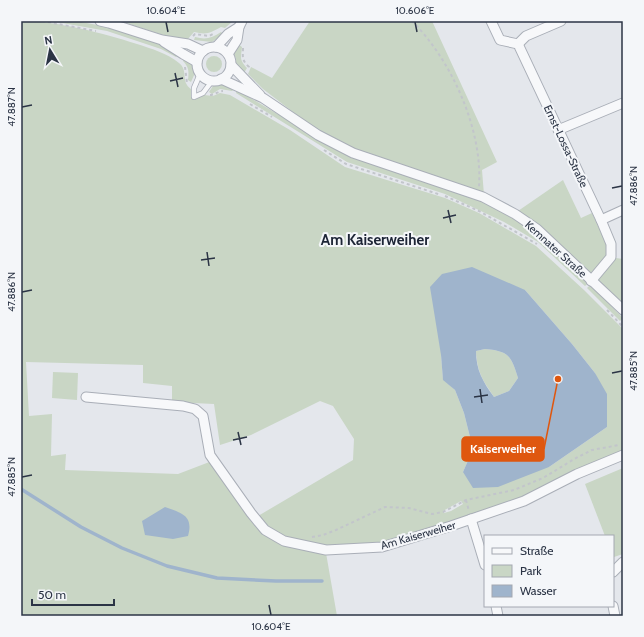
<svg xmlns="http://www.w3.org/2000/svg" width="644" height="637" font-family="Cabin,sans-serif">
<rect width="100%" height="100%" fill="#e4e7ec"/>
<g fill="#c9d6c5" fill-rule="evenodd">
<path d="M21,21C58,21 102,33 137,44C152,49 167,53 179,63C189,71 180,81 191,89L192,98L195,99L204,95L213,96L220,93L230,95L290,130L345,167L445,198L479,213L536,246L584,290L623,329V453L523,499L381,544L326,553L337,616H21ZM525,290L572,344L595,373L606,417L607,427L549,467L463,472L473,449L464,413L455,390L443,379L441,355ZM26,362L143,365V383L172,386V402L214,404L220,445L251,435L320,401L333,406L354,439L353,460L258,516L212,461L178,474L65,470L66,454L51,456L52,414L29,416ZM461,501L463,504L451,511L444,513L443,511Z"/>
<polygon points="51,21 76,21 108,27 160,44 178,55 176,57 161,49 107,31"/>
<path d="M120,21H233L225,28L221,27C210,33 207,35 194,32L187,40L163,35Z"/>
<polygon points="310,21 432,21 497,162 482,170 484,195 354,150 319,132 263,89 248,74 251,67 272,78"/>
<path d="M221,32L223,34L212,42L194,40L195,37C206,40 212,38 221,32Z"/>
<path d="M238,44L242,47C241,58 239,59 247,68L244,73L236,64V59L233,52Z"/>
<circle cx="214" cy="64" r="8"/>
<path d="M184,58L192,63V67L195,73L191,82L188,80C189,72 189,67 183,61Z"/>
<polygon points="223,84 234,89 232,91 220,89 212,94 209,92 213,86"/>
<polygon points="237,90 316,137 482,200 514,217 534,231 588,283 585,286 538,242 504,222 445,194 347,162 236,93"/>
<polygon points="563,180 581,218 592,213 607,246 607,257 591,276 518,211"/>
<polygon points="616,258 623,259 623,304 596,280"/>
<polygon points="590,285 623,318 620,321 587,288"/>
<path d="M485,349C509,351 511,356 518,378L509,391L494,397C483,381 477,372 476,351Z"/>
<polygon points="53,372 78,373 77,400 52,398"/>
<polygon points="623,468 623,554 614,557 613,536 605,536 585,484"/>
</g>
<g fill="#9fb4cc" fill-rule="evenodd">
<path d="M472,267L525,290L572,344L595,373L607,394V427L549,467L498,487L473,488L463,472L473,449L464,413L455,390L443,380L441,355L430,287L442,274ZM485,349C509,351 511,356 518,378L509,391L494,397C483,382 476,370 476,351Z"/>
<path d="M165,507C181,513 194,515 188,536L173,539L145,535L142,521Z"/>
</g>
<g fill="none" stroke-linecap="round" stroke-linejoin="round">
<polyline stroke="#9fb4cc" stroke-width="3.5" points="21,489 81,527 122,548 167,566 217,578 276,581 322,581"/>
<g stroke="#a9aeb7" stroke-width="6">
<polyline id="lane" points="200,74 194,88 194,97 203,93 212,81"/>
</g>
<g stroke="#a9aeb7" stroke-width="11">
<g id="street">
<polyline points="100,21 109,23 162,40 188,44 203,51"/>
<polyline points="491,21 500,40 518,44 601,220 611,244 611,257 591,281"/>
<polyline points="164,42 183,54 197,62"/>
<polyline points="518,44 526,36 561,21"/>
<polyline points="216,47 228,34 239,27"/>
<circle cx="214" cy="64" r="17"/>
<polyline points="228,54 237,40 239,27 242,21"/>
<polyline points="231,65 260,95"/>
<polyline points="221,79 263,98 318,135 353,153 483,197 515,214 537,229 623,310"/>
<polyline points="558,130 623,103"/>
<polyline points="601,220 623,210"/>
<polyline points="86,397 183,406 195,409 203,416 210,455 251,513 265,530 284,541 326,550 382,547 451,526 524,501 577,474 623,455"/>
<polyline points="471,519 485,565"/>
<polyline points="613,572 623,562"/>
<polyline points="496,606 498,616"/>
<polyline points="613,606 615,616"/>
</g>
</g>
<g stroke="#c2c5cb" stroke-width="2" stroke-dasharray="3 3" stroke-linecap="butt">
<polyline points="42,21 96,31"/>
<path d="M412,21C452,61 483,130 479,187"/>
<polyline points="193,36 195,34 209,36 215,33"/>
<path d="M243,48C243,57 241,59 249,67L248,69"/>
<polyline points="185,67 187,83"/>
<path d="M210,95C215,95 218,91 223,91"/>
<polyline points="250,104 272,117"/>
<polyline points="324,150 346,164 441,195"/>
<polyline points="445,196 479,211 537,244"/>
<polyline points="607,310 623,327"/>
<polyline points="466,500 469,511"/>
<polyline points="312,537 323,535 336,530 385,507 409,508 432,514 443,512 466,500 514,490 543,478 576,458 592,450 619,445"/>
</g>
<use href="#lane" stroke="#f7f8fa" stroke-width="4.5"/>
<use href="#street" stroke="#f7f8fa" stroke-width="9"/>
</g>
<path fill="none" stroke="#2b3445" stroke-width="1.5" d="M166,22L168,32M415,22L417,32M175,73L178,87M170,81L183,78M22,107L32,105M612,188L622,186M448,210L451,223M443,218L456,215M207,252L209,266M201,260L215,258M22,292L32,290M612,373L622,371M480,389L482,403M474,397L488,395M238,432L241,445M233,440L247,437M22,477L32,475M269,605L271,615"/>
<g text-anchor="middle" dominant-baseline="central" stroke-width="4" stroke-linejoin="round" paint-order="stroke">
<g font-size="11" fill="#2b3445" stroke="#f4f6f9">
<text transform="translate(566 146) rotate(65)">Ernst-Lossa-Straße</text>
<text transform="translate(556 249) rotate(42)">Kemnater Straße</text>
<text transform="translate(418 535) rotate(-16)">Am Kaiserweiher</text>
</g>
<g font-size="15" font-weight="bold" fill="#1d2536" stroke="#f4f6f9">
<text x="375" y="240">Am Kaiserweiher</text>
</g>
</g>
<path fill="none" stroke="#df570f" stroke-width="1.5" d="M558 379L544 449"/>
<circle fill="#df570f" stroke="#f4f6f9" stroke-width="1.5" cx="558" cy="379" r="4"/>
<rect fill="#df570f" stroke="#df570f" stroke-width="1.5" x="462" y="437" width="82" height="24" rx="4"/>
<g font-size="12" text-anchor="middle" font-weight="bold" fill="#fff">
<text x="503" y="453">Kaiserweiher</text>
</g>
<rect width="644" height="637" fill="none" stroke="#f4f6f9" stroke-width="44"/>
<rect x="484" y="535" width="130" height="72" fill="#f4f6f9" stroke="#a4a8b1"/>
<rect x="492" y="548" width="20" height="6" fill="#f7f8fa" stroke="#a4a8b1"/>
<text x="520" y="555" font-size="12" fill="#2b3445">Straße</text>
<rect x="492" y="565" width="20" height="12" fill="#c9d6c5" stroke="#a4a8b1"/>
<text x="520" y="575" font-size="12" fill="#2b3445">Park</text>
<rect x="492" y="585" width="20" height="12" fill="#9fb4cc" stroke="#a4a8b1"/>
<text x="520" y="595" font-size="12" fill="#2b3445">Wasser</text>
<g transform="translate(50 50) rotate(350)" stroke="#f4f6f9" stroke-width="3" paint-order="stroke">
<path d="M0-3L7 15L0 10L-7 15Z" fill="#2b3445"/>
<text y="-6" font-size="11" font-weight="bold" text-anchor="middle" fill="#2b3445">N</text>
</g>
<path d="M32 599v6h82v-6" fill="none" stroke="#2b3445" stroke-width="2"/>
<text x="38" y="599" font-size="12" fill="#2b3445" stroke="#f4f6f9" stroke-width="3" paint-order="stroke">50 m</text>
<rect x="22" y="22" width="600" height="593" fill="none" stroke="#2b3445" stroke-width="1.5"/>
<g font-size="10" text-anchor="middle" fill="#2b3445">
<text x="166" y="14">10.604°E</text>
<text x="415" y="14">10.606°E</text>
<text transform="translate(11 107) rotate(-90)" y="4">47.887°N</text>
<text transform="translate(633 186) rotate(-90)" y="4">47.886°N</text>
<text transform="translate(11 292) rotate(-90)" y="4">47.886°N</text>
<text transform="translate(633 371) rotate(-90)" y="4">47.885°N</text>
<text transform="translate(11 477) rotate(-90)" y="4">47.885°N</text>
<text x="271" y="630">10.604°E</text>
</g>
</svg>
